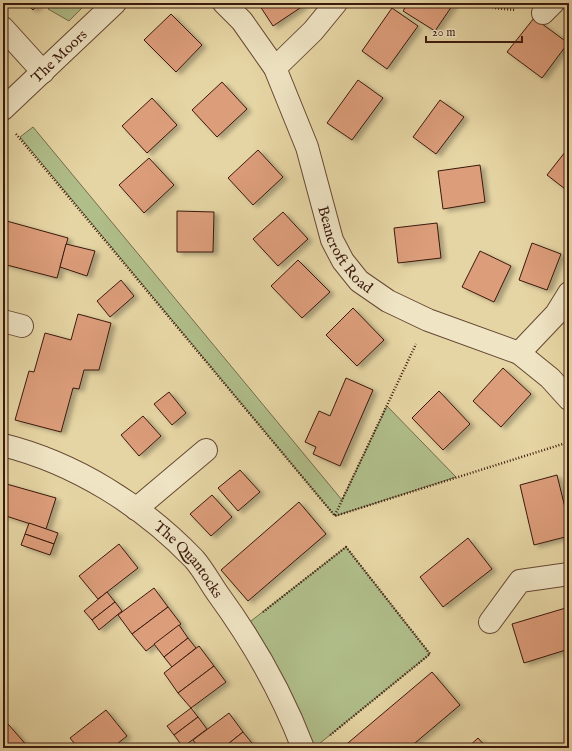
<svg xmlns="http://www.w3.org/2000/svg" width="572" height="751" font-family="'IM FELL English',serif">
<defs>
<filter id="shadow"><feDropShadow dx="4.5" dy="2.5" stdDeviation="2" flood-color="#0004"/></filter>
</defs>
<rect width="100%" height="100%" fill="#e6d5a4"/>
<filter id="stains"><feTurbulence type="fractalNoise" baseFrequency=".005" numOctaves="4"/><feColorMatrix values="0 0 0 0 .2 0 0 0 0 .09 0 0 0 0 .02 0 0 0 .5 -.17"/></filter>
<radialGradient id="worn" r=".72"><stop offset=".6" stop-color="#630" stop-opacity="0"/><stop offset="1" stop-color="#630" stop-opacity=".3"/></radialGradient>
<g fill="#b0be8a" stroke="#766c4c">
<polygon points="55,3 87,3 69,21 48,9"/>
<polygon points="33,127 342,500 387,406 456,477 335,516 20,137"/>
<polygon points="346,547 430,654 314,748 302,748 242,628"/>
</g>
<g fill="#dc9d7a" stroke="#3b190d" filter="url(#shadow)">
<polygon points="26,3 40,3 33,10"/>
<polygon points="258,3 301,3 303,6 273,26"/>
<polygon points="408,3 454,3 435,31 403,11"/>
<polygon points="392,8 418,26 387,69 362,51"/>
<polygon points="171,14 202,45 176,72 144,40"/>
<polygon points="534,18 568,43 542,78 507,52"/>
<polygon points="358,80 383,98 352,140 327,123"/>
<polygon points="222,82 247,109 217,137 192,110"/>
<polygon points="152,98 177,125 147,153 122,126"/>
<polygon points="440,100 464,117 436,154 413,137"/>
<polygon points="569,147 569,192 547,175"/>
<polygon points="258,150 283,177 253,205 228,178"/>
<polygon points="149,158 174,185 144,213 119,185"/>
<polygon points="480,165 485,202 443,209 438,171"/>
<polygon points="177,211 214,212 213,252 177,252"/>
<polygon points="283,212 308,239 278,266 253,239"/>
<polygon points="3,220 68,238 57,278 3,264"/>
<polygon points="437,223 441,258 398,263 394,228"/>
<polygon points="532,243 561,254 547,290 519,280"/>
<polygon points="66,244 95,251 87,276 60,267"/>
<polygon points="480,251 511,266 494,302 462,287"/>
<polygon points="298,260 330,292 302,318 271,286"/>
<polygon points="121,280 134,296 110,317 97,301"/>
<polygon points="353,308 384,340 357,366 326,335"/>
<polygon points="78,314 111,323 99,370 84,370 79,389 73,388 61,432 15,420 29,371 34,372 45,333 71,340"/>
<polygon points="503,368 531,394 501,427 473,401"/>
<polygon points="346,378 373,390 340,466 313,454 316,447 305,442 319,411 330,416"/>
<polygon points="439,391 470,424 443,450 412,418"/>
<polygon points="169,392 186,413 172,425 154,404"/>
<polygon points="143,416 161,436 139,456 121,435"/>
<polygon points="240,470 260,492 238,511 218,488"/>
<polygon points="557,475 569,524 569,536 534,545 520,485"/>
<polygon points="3,483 56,498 46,529 3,515"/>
<polygon points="212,495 232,517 211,536 190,514"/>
<polygon points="299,502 326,534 248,601 221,570"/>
<polygon points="29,523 58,533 54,544 25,534"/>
<polygon points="25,534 54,544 50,555 21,545"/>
<polygon points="468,538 492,569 443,607 420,577"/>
<polygon points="119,544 138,568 98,599 79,576"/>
<polygon points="154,588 168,607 132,634 118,615"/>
<polygon points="107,592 115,602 92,620 84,611"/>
<polygon points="115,602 122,611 99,630 92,620"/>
<polygon points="168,607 181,624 146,651 132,634"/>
<polygon points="569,607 569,649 524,663 512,624"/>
<polygon points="179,625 188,638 164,657 154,644"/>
<polygon points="188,638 196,648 172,667 164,657"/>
<polygon points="199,646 214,666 178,693 164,673"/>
<polygon points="214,666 226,682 191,708 178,693"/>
<polygon points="432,672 460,705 409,748 342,748"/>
<polygon points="191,708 198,717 174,735 167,726"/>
<polygon points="106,710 127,736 112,748 78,748 70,738"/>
<polygon points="229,713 243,732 223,748 199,748 193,740"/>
<polygon points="198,717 207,729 183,747 174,735"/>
<polygon points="8,724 29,748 3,748 3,729"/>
<polygon points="243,732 256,748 223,748"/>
<polygon points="478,738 487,748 467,748"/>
</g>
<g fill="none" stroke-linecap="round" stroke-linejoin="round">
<g stroke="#664833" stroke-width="24">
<g id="minor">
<path id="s1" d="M224,3L242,21L275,68L307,147L332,240L343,261L359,281L388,301L428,320L519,353L550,378L569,399"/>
<polyline points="543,13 553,3"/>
<polyline points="3,28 43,72"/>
<polyline points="275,68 313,31 336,3"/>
<path id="s2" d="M3,109L115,3"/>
<polyline points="3,321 22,326"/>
<polyline points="519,353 556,314 569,293"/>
<path id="s3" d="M3,445C75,463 142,505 194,559C203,569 210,583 218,594C253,642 282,693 303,748"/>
<polyline points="136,509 206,450"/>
<polyline points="490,622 520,581 569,574"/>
</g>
</g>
<g stroke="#3b190d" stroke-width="2.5" stroke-dasharray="1 2" stroke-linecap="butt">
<polyline points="488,3 494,8 516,10"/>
<polyline points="16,134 335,516 569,442"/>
<polyline points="335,515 416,344"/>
<polyline points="263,612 346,547 430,654 329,736"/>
</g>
<use href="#minor" stroke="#efe4c4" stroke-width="22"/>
</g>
<g text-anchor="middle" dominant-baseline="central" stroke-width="3" stroke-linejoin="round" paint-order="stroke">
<g font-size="15" fill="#3b190d" stroke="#efe4c4">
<text stroke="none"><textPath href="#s2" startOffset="77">The Moors</textPath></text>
<text stroke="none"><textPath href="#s1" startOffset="279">Beancroft Road</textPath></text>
<text stroke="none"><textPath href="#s3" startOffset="222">The Quantocks</textPath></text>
</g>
</g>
<rect width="572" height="751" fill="none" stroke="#e6d5a4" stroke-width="16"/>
<rect x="4" y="4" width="564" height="743" fill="none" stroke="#3b190d" stroke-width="2"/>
<rect x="8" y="8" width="556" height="735" fill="none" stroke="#3b190d"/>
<path d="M426 36v6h96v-6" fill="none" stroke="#3b190d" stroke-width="2"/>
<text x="432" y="36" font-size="12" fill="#3b190d" stroke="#efe4c4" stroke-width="3" paint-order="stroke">20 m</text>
<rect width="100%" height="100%" filter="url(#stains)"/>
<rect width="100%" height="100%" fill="url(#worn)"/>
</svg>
